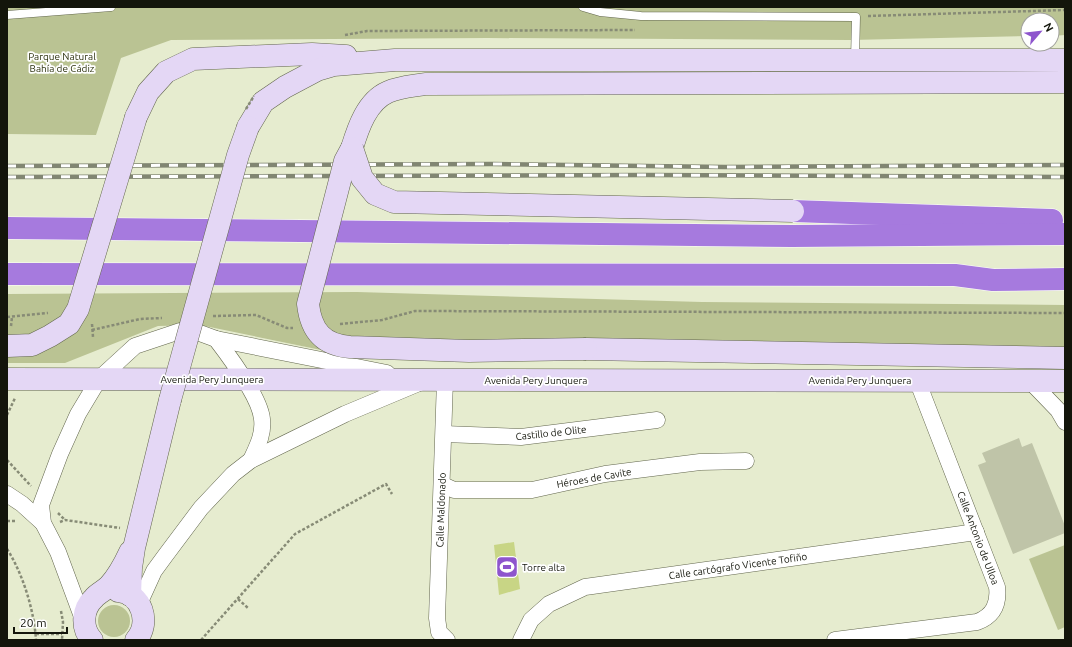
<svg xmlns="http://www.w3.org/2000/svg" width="1072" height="647" font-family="Ubuntu,sans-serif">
<rect width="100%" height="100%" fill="#e6eccf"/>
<g fill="#bac393">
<polygon points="7,7 1065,7 1065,35 1052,36 1052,20 1028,20 1028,36 850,40 487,38 171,40 121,58 96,135 7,134"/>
<polygon points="357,292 702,302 1065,305 1065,350 707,340 326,351 200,325 158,326 65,363 7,363 7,294"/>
<polygon points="1065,545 1065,627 1058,630 1029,559"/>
<circle cx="114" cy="621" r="16"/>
</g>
<polygon fill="#c8d585" points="514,542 520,589 499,595 494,545"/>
<polygon fill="#bfc4a8" points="1019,438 1022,447 1032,443 1065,526 1065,533 1013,554 978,465 986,462 982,453"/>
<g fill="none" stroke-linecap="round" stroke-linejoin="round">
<g stroke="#62664d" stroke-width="9">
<g id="lane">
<polyline points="583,7 600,12 641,16 856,17 855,59"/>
<polyline points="7,15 111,7"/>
</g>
</g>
<g stroke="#62664d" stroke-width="17">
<g id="street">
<path d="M216,339C229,356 260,398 262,419C264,434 257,447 251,460"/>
<polyline points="445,380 437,618 439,632 447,640"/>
<polyline points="1030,381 1058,410 1065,422"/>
<polyline points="444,434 521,437 657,420"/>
<polyline points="443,485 454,490 532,490 605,474 700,462 746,461"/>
<polyline points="7,494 22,504 43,523"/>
<polyline points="139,604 154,571 165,556 201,508 233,474 251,460 345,414 419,383"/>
<polyline points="84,622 58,552 43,523 41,505 60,454 78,414 99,379 135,346 180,331 197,332 216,339 387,373"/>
<polyline points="521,640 531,620 549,604 585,587 976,532"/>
<path d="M835,640L977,622C993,616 999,604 997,587L917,380"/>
</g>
</g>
<g stroke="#62664d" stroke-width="23">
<g id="secondary">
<polyline points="136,117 148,92 166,72 193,59 312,54 346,56"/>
<polyline points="248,127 263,102 285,87 317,70 334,65 395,60 1065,60"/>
<path d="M352,148C358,128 367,101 388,92C399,87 414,86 425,84L1065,82"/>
<polyline points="586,349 1065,358"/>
<polyline points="7,379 1065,381"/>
<path d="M118,591C142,593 151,623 136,640"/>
<polyline points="130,595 131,568 134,548 170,400"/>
<path d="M92,640C81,628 82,609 94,598C98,593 104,591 109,586C118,576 124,565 130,552"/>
</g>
</g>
<g stroke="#fff" stroke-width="23">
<g id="highway">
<polyline points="793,211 1052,220"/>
<polyline points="7,228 792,236 1065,234"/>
<polyline points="7,274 955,275 993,280 1065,279"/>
</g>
</g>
<g stroke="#878b76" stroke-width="2.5" stroke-dasharray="3 2" stroke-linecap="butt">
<polyline points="868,16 1065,10"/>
<polyline points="345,35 367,31 635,30"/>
<polyline points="213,316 256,315 287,328 293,328"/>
<polyline points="7,317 48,313"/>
<polyline points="92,324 93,337"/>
<polyline points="340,324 382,320 415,311 1065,313"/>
<polyline points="11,326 12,317"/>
<polyline points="92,330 140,319 162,318"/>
<polyline points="7,415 15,398"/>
<polyline points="7,460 31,486"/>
<polyline points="58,513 65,520"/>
<polyline points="7,521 16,521"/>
<polyline points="60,522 65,520 120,528"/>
<path d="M7,549C23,574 34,610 36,640"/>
<polyline points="238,599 248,608"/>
<polyline points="61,611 63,622 62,640"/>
<polyline points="36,634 62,634"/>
<polyline points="201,640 295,534 386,484 392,494"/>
</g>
<use href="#lane" stroke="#fff" stroke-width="8"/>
<use href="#street" stroke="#fff" stroke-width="16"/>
<use href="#secondary" stroke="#e4d7f5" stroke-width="22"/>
<use href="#highway" stroke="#a67ade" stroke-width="22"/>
<g stroke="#818672" stroke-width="4.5">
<g id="rail">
<polyline points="7,166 493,164 725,167 1065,165"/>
<polyline points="7,177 646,175 1065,177"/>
</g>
</g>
<use href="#rail" stroke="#fff" stroke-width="3" stroke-dasharray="9" stroke-linecap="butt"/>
<g stroke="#62664d" stroke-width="23" stroke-linecap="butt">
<g id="secondary-bridge">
<polyline points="352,148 362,178 375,194 394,202 793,211"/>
<path d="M352,148L345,161L308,304C311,331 323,345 350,347L469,351L586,349"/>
<polyline points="7,346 32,345 50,336 69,324 78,309 136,117"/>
<polyline points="170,400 238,155 248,127"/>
</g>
</g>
<polyline stroke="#878b76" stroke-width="2.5" stroke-dasharray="3 2" stroke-linecap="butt" points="246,109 254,96"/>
<use href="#secondary-bridge" stroke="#e4d7f5" stroke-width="22"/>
</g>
<defs>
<g id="stadium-square" transform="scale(1.15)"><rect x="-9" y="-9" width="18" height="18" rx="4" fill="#8e55cd" stroke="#fff"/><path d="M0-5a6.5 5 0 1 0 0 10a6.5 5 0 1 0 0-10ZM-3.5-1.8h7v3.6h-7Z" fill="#fff"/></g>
</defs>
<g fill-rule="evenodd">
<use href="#stadium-square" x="507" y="567"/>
</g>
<g text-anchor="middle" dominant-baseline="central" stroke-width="3.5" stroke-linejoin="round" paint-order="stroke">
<g font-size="10" fill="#2a2f0c" stroke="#fff">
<text x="62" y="56">Parque Natural<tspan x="62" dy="12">Bahía de Cádiz</tspan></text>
</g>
<g font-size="10" fill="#13150b" stroke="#fff">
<text x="212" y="379">Avenida Pery Junquera</text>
<text x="536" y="380">Avenida Pery Junquera</text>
<text x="860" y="380">Avenida Pery Junquera</text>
<text transform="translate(551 433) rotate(-6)">Castillo de Olite</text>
<text transform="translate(594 478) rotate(-10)">Héroes de Cavite</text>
<text transform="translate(441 510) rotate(-88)">Calle Maldonado</text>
<text transform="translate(978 538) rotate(69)">Calle Antonio de Ulloa</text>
<text transform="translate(738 566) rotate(-8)">Calle cartógrafo Vicente Tofiño</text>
</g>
<g font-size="10" fill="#13150b" stroke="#fff" text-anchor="start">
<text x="522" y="567">Torre alta</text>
</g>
</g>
<rect width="1072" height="647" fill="none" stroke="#13150b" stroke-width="16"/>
<g transform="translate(1040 32) rotate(62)"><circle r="19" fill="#ffffff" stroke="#a1a19d"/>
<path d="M0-3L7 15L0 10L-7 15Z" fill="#8e55cd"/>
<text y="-6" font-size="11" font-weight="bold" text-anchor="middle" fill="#13150b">N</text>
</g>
<path d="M14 627v6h53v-6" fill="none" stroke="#13150b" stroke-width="2"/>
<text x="20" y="627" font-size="12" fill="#13150b" stroke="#ffffff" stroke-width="3" paint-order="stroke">20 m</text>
</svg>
